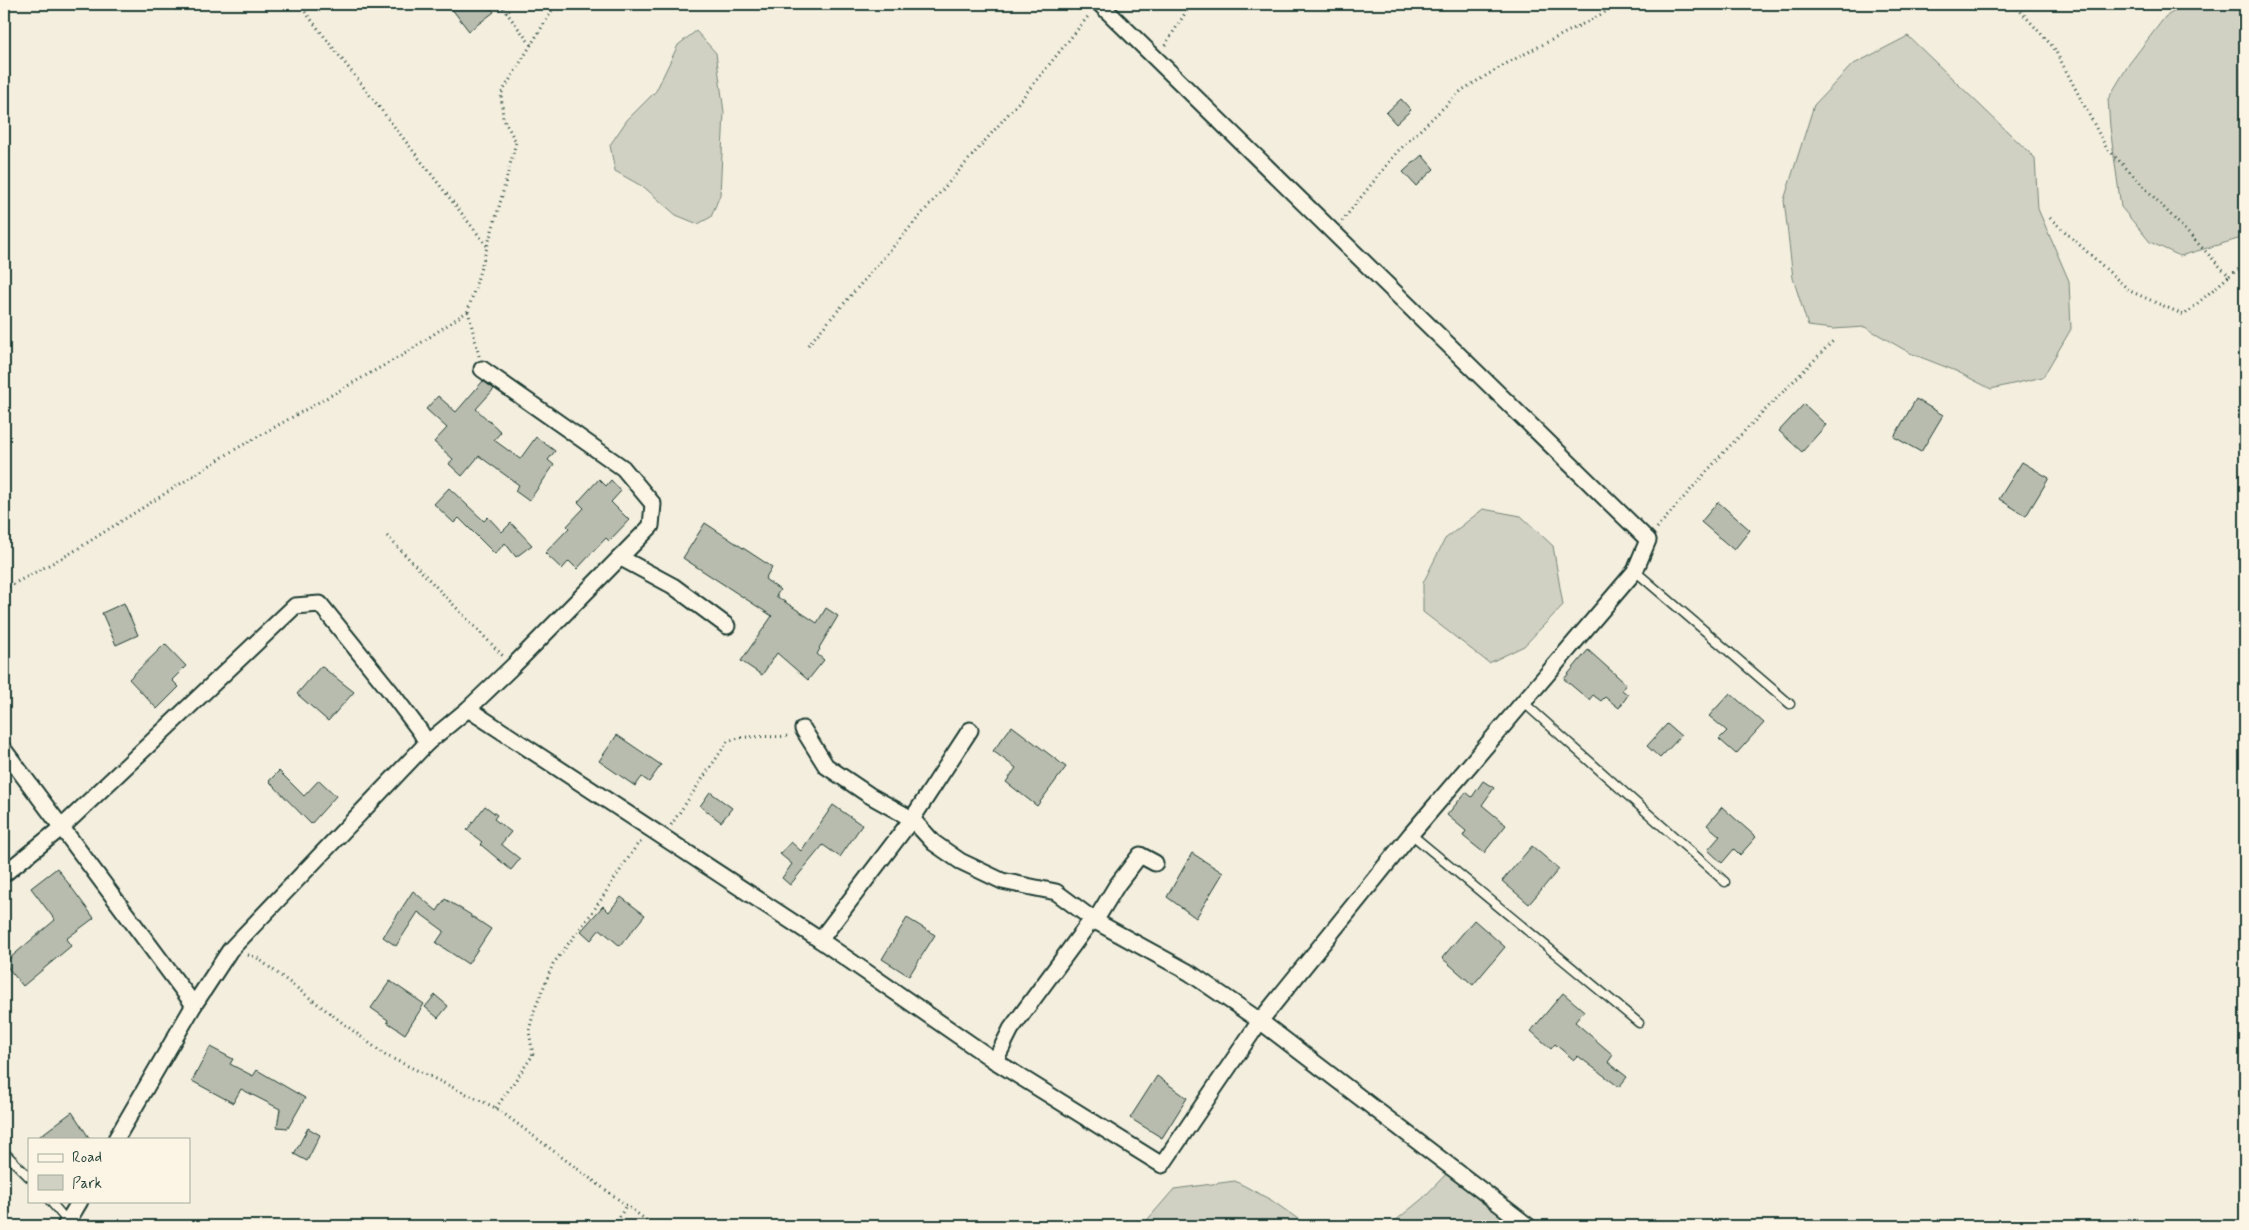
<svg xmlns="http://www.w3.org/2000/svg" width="2249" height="1230" font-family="Mynerve,sans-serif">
<rect width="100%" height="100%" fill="#f3eede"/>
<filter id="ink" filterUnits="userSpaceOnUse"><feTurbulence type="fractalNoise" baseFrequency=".02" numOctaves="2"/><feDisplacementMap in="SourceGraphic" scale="10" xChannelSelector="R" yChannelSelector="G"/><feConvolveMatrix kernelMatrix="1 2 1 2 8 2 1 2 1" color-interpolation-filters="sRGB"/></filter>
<g filter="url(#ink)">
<g fill="#d0d1c2" stroke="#78877b">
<polygon points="2186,4 2245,4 2245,237 2180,256 2150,242 2121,207 2110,127 2108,99 2129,64 2165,17"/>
<polygon points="696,31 716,53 724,112 720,195 711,217 698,224 676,215 645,188 615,171 610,145 627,120 656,91 678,45"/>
<polygon points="1908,36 2035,158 2038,209 2069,281 2071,329 2043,377 1991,389 1956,371 1910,353 1865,327 1833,329 1808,326 1793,278 1784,200 1814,105 1852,65"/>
<polygon points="1483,509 1521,516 1553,546 1563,605 1524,646 1489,663 1423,612 1423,583 1445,539"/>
<polygon points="1449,1171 1513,1220 1513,1226 1389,1226 1422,1199"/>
<polygon points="1235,1181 1271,1200 1308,1226 1142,1226 1174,1189"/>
</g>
<g fill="#b8bcae" stroke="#1f3d34">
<polygon points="448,4 488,4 494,12 469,31"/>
<polygon points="1401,99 1411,110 1396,124 1386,113"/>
<polygon points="1422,155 1434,169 1416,186 1403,172"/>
<polygon points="483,381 494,389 476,409 501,432 494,440 520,459 536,437 555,451 548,460 554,465 529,501 515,491 519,485 479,456 462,476 449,464 453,459 434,442 447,428 426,409 438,396 456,412"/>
<polygon points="1916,399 1943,415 1921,452 1894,437"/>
<polygon points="1804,404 1826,425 1802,452 1779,431"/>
<polygon points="2022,462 2049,478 2026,516 1999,499"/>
<polygon points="599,479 606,486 611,480 621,491 611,502 629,520 609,541 606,538 577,569 569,561 562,569 545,553 569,528 567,526 584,508 578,502"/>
<polygon points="449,488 484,521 488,517 502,532 511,523 532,545 516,557 505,543 495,554 459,518 454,523 434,504"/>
<polygon points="1718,502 1750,530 1734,550 1701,522"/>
<polygon points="705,523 772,567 765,579 780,590 776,596 817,623 826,608 838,616 819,648 820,649 817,654 824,660 808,680 777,653 762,675 741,661 772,616 683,558"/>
<polygon points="124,603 138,635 116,645 102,613"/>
<polygon points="165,644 186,666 172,680 179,687 157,709 129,679"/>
<polygon points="1588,650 1626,684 1622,690 1628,695 1619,708 1605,697 1601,701 1593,695 1589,700 1564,679"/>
<polygon points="321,666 354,692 328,721 297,694"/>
<polygon points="1730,693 1764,723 1736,754 1719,739 1727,731 1709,716"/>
<polygon points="1667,724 1681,736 1660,758 1647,746"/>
<polygon points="1012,726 1066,767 1037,806 1006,782 1016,768 993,751"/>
<polygon points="617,735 661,765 649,782 642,777 635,786 599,761"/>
<polygon points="279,771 304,796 319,780 336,796 311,824 269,781"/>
<polygon points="1483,781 1494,788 1482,805 1506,825 1484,853 1463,836 1466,831 1447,815 1466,792 1472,797"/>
<polygon points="710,792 732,808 721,822 700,806"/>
<polygon points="833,805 862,825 840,857 823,845 790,885 782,878 792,864 780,854 791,842 801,851"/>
<polygon points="485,806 497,815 494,819 511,832 501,844 520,859 511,870 480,844 482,842 467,830"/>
<polygon points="1722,807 1756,837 1740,855 1734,849 1722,863 1708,850 1720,836 1707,825"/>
<polygon points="1532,846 1559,869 1529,904 1502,881"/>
<polygon points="1192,853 1223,873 1196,918 1167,897"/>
<polygon points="57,868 94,918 66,939 71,946 23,986 4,963 55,920 31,888"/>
<polygon points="413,891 437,911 445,899 471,915 471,918 473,917 491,929 468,964 436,943 444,931 418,912 396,946 383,937"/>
<polygon points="621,897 645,915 620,946 600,929 591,940 581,931 603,906 609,912"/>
<polygon points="907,918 935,935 909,976 882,959"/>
<polygon points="1474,920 1505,947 1473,985 1442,958"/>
<polygon points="390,981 424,1004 405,1034 387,1022 388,1020 371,1008"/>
<polygon points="1563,993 1584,1011 1575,1022 1613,1055 1608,1062 1627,1077 1619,1087 1578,1056 1574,1060 1555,1044 1551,1049 1531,1031"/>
<polygon points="435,995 448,1006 438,1018 425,1007"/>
<polygon points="210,1047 233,1059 230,1064 253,1076 257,1070 305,1098 288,1128 277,1127 280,1109 241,1089 233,1103 192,1081"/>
<polygon points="1157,1076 1187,1098 1162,1138 1130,1118"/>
<polygon points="72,1112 90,1139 36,1139"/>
<polygon points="308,1128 320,1135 307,1161 294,1154"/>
</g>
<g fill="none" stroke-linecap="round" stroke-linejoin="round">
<g stroke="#1f3d34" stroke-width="11">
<g id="service">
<polyline points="1635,571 1790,704"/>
<polyline points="1523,702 1725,882"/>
<polyline points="1411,834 1639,1023"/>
<polyline points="4,1152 29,1177"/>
<polyline points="50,1201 68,1222"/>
</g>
</g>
<g stroke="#1f3d34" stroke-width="19">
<g id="minor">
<polyline points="1100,4 1648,540 1635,571 1411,834 1260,1021 1162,1165 995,1061 1011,1029 1087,926 1095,921 1117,885 1140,855 1155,863"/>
<polyline points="621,558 673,586 727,626"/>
<polyline points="468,709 820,940 995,1061"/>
<polyline points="803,729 826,766 869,795 912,819 934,843 960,861 1002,881 1056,892 1095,921 1190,973 1260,1021 1528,1226"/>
<polyline points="4,750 194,1005"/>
<polyline points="4,874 61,828 295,606 320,604 390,691 420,731 427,743"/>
<polyline points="820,940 912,819 970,730"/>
<polyline points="116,1139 194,1005 230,950 427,743 468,709 513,666 651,526 653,504 623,468 482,369"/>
<polyline points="65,1226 80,1201"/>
</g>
</g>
<g stroke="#1f3d34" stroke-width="3" stroke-dasharray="1 4" stroke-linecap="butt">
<polyline points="299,4 487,246"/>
<polyline points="500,4 531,45"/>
<polyline points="2014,4 2054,48 2106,147 2229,276 2245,265"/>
<polyline points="1165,45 1191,4"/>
<polyline points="2050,218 2130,291 2184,315 2229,276"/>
<polyline points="1342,221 1398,151 1462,90 1509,62 1604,13 1613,4"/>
<polyline points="808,345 1023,97 1090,14"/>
<polyline points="479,356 468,311 499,207 516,142 503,118 501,94 556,4"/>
<polyline points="1657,528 1723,453 1833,341"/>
<polyline points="387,536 503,656"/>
<polyline points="4,589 71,553 234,450 406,353 468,311"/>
<path d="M671,825L728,741C747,734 769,738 789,736"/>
<polyline points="248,955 256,957 385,1055 496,1108 654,1226"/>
<polyline points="496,1108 533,1055 529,1031 534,1011 553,964 594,910 637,845 642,841"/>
<polyline points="615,1226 626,1205"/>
</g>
<use href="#service" stroke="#fcf5e5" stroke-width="8"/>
<use href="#minor" stroke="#fcf5e5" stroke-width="15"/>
</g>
</g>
<rect width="2249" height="1230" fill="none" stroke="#fcf5e5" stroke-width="20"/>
<rect x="10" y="10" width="2229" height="1210" fill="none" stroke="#1f3d34" stroke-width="2" filter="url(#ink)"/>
<rect x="28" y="1138" width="162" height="65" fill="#fcf5e5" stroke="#a4ab9e"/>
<rect x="38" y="1154" width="25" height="8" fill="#fcf5e5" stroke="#a4ab9e"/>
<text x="72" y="1162" font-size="15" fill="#1f3d34">Road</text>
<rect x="38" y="1175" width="25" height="15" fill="#d0d1c2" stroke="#a4ab9e"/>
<text x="72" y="1188" font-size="15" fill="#1f3d34">Park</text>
</svg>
